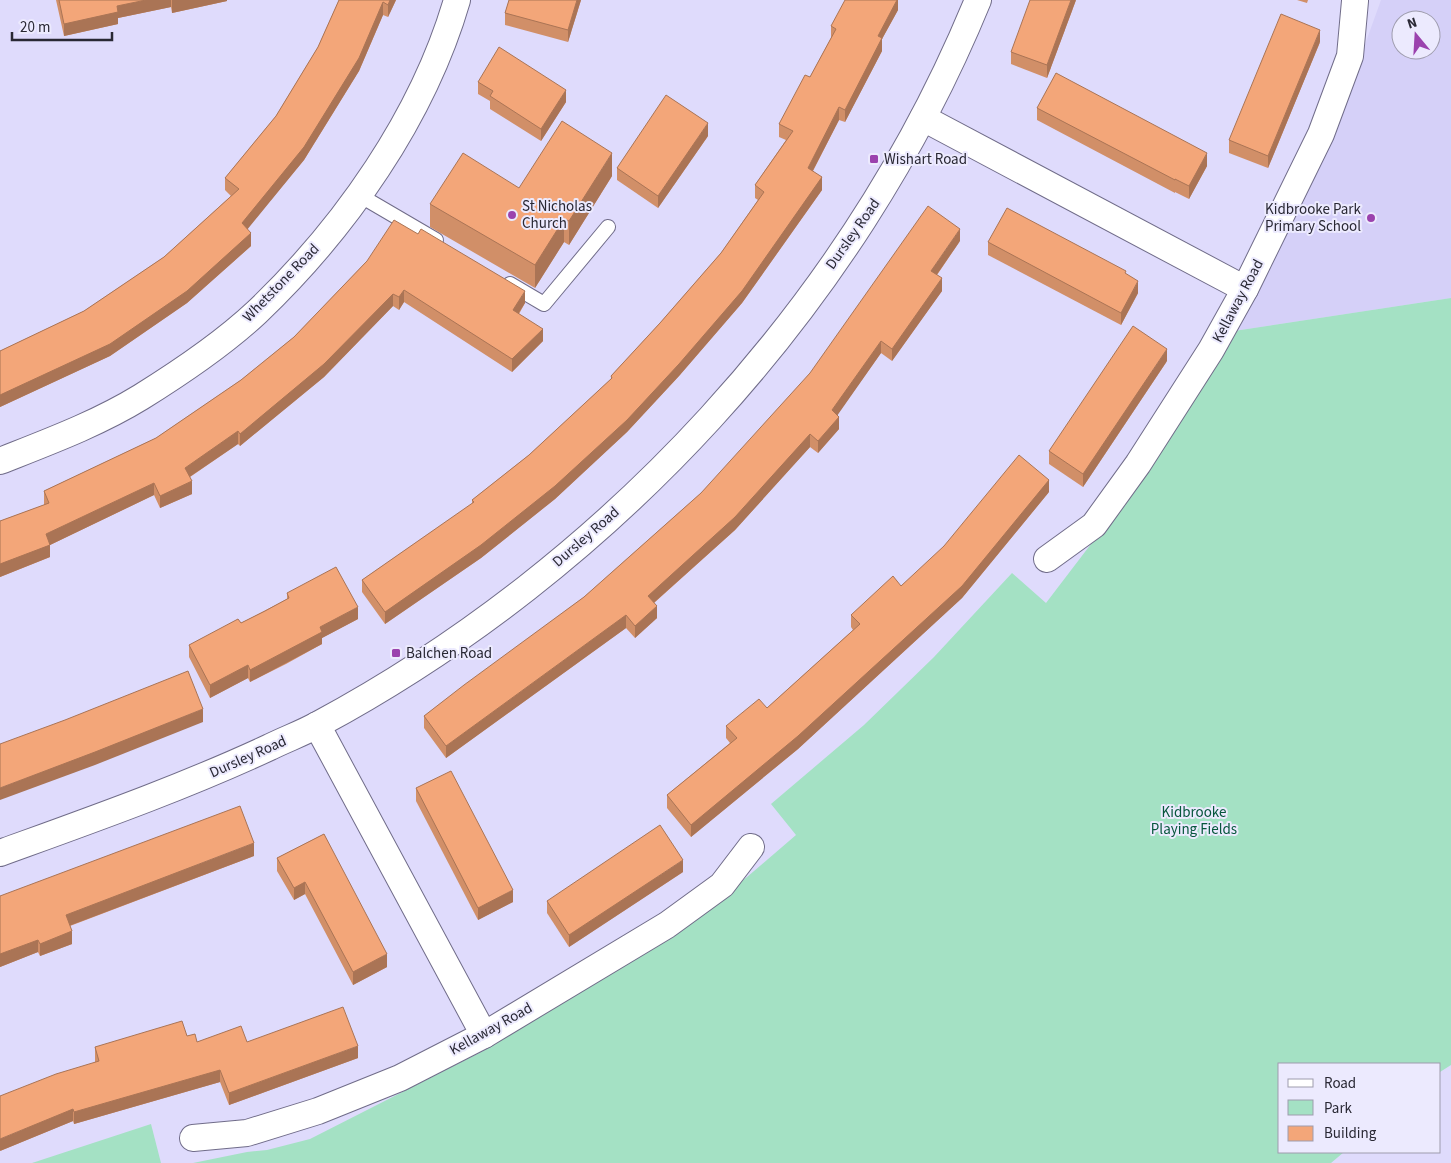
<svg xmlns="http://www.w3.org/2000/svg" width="1451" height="1163" font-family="'Source Sans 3',sans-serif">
<rect width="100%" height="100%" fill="#dfdbfc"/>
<path fill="#d5d0f8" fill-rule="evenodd" d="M1381,0H1451V298L1234,331L1331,139ZM1401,20H1431V50H1401Z"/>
<g fill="#a4e1c4">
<polygon points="1451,298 1451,1065 1440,1072 1440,1064 1280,1064 1280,1152 1344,1152 1331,1163 193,1163 247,1152 267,1150 310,1139 483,1051 676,931 747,877 796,835 771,804 864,725 934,657 1012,573 1046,603 1136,485 1234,331"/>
<polygon points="151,1124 161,1163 32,1163"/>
</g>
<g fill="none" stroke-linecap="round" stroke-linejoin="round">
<g stroke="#706c89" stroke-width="16">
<g id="service">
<polyline points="359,195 436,240"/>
<polyline points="510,284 544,304 608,227"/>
</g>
</g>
<g stroke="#706c89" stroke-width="28">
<g id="minor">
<polyline points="923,118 1245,289"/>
<path d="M0,461C48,442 97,424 141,397C178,374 225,342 257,312C345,228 423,117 457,0"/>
<polyline points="1047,559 1094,525 1138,464 1211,350 1245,289 1321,134 1350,56 1355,1"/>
<polyline points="317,725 484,1035"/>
<path d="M0,853C91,820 182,788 270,747C286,739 303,733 319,724C609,568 853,305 978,0"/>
<polyline points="193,1138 247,1133 318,1111 400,1078 484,1035 667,925 722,885 751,847"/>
</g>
</g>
<use href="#service" stroke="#fff" stroke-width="14"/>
<use href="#minor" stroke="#fff" stroke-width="26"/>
</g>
<g fill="#d18f68">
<polygon points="56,0 227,0 227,1 172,13 171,7 118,18 118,24 64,36"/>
<polygon points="339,0 396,0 388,17 383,15 359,71 304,160 247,229 251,246 187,303 110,356 0,407 0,351 84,311 164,257 231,196 225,190 225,178 276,116 318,47"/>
<polygon points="509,0 581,0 568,42 505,25 505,13"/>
<polygon points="898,0 898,10 882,39 882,51 845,122 839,120 813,171 822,190 742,303 679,376 627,432 555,499 481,558 385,624 362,592 362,580 472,504 472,500 529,455 611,379 611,376 660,323 721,253 758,200 755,198 755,185 786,140 779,137 779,124 810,77 831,38 831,26"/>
<polygon points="1076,0 1047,78 1011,64 1011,52"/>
<polygon points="1297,0 1308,0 1307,3"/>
<polygon points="1320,42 1268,168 1229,153 1229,140"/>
<polygon points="478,82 566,102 541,141 490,109 490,101 478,94"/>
<polygon points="1037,108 1207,166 1189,199 1175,192 1175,193 1037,120"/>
<polygon points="708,136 658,208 617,180 617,168"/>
<polygon points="612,176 569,245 564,242 535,288 430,227 430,204 519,188"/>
<polygon points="960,241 937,275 942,291 892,361 881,353 837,415 839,429 818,453 810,447 735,530 654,603 657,618 635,638 626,628 446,758 424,728 424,716 584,597 701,493"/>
<polygon points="988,242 1138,293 1121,325 988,255"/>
<polygon points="367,261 525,303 519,314 543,341 512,372 404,302 399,310 393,306 324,377 240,446 238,444 190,477 192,494 160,508 154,495 50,545 50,557 0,577 0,521 44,505 44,491 156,438 241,380 294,337"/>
<polygon points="1167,361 1083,487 1049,464 1049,451"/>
<polygon points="1049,492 962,598 798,749 691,837 667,808 667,795 730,743 726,738 726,726 767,708 853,630 851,627 851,615 901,586"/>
<polygon points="287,593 358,619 322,638 322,644 286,664 250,682 248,678 210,698 189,657 189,645 241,623 287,599"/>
<polygon points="416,788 513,902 478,920 416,801"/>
<polygon points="324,834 387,967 353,985 305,894 294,900 277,871 277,858"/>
<polygon points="254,856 70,926 72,944 40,956 38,952 0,967 0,896"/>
<polygon points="683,872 569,947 547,913 547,901"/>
<polygon points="187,1036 197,1042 247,1042 358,1058 229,1105 220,1082 74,1124 73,1121 0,1151 95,1062 95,1047"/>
</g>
<g fill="#aa7455">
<polygon points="146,0 171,0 171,7 118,18 118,24 64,36 64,24 117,6"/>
<polygon points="172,0 227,0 227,1 172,13"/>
<polygon points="390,0 396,0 388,17 388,5"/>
<polygon points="577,0 581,0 568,42 568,30"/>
<polygon points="897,0 898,0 898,10 882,39 882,51 845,122 845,110 878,36"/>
<polygon points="1071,0 1076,0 1047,78 1047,65"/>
<polygon points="383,2 383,15 359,71 304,160 242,236 242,223"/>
<polygon points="1320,30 1320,42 1268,168 1268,156"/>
<polygon points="566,90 566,102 541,141 541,129"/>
<polygon points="839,107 839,120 808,180 808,168"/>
<polygon points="708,123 708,136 658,208 658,196"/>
<polygon points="612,153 612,176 569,245 569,221"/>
<polygon points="1207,153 1207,166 1189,199 1189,186"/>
<polygon points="822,177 822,190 742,303 679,376 627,432 555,499 481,558 385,624 385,612"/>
<polygon points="564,219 564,242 535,288 535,265"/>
<polygon points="960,229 960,241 931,283 931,271"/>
<polygon points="251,233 251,246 187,303 110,356 0,407 0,395"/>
<polygon points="942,278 942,291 892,361 892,349"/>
<polygon points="1138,281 1138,293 1121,325 1121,313"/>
<polygon points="404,290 404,302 399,310 399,297"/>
<polygon points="525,291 525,303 513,322 513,310"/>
<polygon points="393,294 393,306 324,377 240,446 240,434"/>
<polygon points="543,329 543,341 512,372 512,359"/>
<polygon points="881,341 881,353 832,423 832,410"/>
<polygon points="1167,349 1167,361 1083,487 1083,474"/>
<polygon points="839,417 839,429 818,453 818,441"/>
<polygon points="238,431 238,444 185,480 185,468"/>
<polygon points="810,434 810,447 735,530 648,608 648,596"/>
<polygon points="1049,480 1049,492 962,598 798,749 691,837 691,825"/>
<polygon points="192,481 192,494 160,508 160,496"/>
<polygon points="154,483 154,495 50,545 50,557 0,577 0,564 46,534"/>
<polygon points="657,606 657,618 635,638 635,626"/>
<polygon points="358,607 358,619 322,638 322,644 250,682 250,670 320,627"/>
<polygon points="626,615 626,628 446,758 446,746"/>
<polygon points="248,665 248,678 210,698 210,685"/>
<polygon points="203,709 203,722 95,765 0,800 0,788"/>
<polygon points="254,843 254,856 66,927 66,915"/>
<polygon points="683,860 683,872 569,947 569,935"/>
<polygon points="305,882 305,894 294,900 294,888"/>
<polygon points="513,890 513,902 478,920 478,908"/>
<polygon points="72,931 72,944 40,956 40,944"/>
<polygon points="38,940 38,952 0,967 0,954"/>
<polygon points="387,954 387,967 353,985 353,972"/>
<polygon points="358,1046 358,1058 229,1105 229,1093"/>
<polygon points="220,1070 220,1082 74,1124 74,1112"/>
<polygon points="73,1109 73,1121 0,1151 0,1139"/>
</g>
<g fill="#f3a679" stroke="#aa7455">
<polygon points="59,0 146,0 117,6 118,12 64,24"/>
<polygon points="339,0 390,0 388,5 383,2 359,58 304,147 242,223 251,233 187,291 110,344 0,395 0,351 84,311 164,257 239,189 225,178 276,116 318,47"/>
<polygon points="509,0 577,0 568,30 505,13"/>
<polygon points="845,0 897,0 878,36 882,38 845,110 839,107 808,168 822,177 742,291 679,364 627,420 555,486 481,545 385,612 362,580 474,502 472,500 529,455 612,378 611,376 660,323 721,253 764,192 755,185 793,131 779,124 805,75 810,77 836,29 831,26"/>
<polygon points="1030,0 1071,0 1047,65 1011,52"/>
<polygon points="1281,14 1320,30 1268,156 1229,140"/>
<polygon points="499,47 566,90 541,129 490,96 493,91 478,82"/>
<polygon points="1056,73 1207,153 1189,186 1175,179 1175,180 1037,108"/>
<polygon points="666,95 708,123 658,196 617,168"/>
<polygon points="562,121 612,153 569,221 564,219 535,265 430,204 463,153 519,188"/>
<polygon points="928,206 960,229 931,271 942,278 892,349 881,341 832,410 839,417 818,441 810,434 735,517 648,596 657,606 635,626 626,615 446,746 424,716 464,685 584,597 701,493 810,373"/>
<polygon points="1007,208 1126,271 1125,273 1138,281 1121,313 988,242"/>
<polygon points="394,220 418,234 421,229 525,291 513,310 543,329 512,359 404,290 399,297 393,294 324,364 240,434 238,431 185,468 192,481 160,496 154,483 46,534 50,545 0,564 0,521 49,503 44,491 156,438 241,380 294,337 367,261"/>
<polygon points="1133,326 1167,349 1083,474 1049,451"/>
<polygon points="1019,455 1049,480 962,586 798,736 691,825 667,795 737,738 726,726 759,699 767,708 860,624 851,615 893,576 901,586 944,546"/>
<polygon points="336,567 358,607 320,627 322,632 250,670 248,665 210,685 189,645 238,619 241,623 265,611 289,598 287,593"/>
<polygon points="188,671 203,709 95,752 0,788 0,744 65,720"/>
<polygon points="451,771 513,890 478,908 416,788"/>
<polygon points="240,806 254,843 66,915 72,931 40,944 38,940 0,954 0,896"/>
<polygon points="660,825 683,860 569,935 547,901"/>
<polygon points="324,834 387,954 353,972 305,882 294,888 277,858"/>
<polygon points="343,1007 358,1046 229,1093 220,1070 74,1112 73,1109 0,1139 0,1096 56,1074 99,1061 95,1047 182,1021 187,1036 195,1034 197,1042 241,1026 247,1042"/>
</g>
<g fill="#9b42ae" stroke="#eceafe" stroke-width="2">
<rect x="869" y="154" width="10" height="10" rx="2.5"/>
<circle cx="512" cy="215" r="5"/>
<circle cx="1371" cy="218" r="5"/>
<rect x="391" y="648" width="10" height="10" rx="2.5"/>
</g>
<g text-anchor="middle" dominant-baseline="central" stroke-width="4" stroke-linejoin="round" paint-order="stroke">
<g font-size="15" fill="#292834" stroke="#eceafe" text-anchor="start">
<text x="884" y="159">Wishart Road</text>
<text x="522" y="206">St Nicholas<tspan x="522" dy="17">Church</tspan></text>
<text x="1361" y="209" text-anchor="end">Kidbrooke Park<tspan x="1361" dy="17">Primary School</tspan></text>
<text x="406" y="653">Balchen Road</text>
</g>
<g font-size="15" fill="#292834" stroke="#eceafe">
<text transform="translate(853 234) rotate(-55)">Dursley Road</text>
<text transform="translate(281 283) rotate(-46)">Whetstone Road</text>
<text transform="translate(1238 301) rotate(-62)">Kellaway Road</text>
<text transform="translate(586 537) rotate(-41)">Dursley Road</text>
<text transform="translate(248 757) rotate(-24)">Dursley Road</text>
<text transform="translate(491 1029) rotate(-29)">Kellaway Road</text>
</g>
<g font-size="15" fill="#06563c" stroke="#eceafe">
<text x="1194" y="812">Kidbrooke<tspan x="1194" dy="17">Playing Fields</tspan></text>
</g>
</g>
<rect x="1278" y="1063" width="162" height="90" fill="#eceafe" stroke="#9e9cad"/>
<rect x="1288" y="1079" width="25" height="8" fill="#ffffff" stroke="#9e9cad"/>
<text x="1324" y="1088" font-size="15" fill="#292834">Road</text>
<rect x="1288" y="1100" width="25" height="15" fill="#a4e1c4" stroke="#9e9cad"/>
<text x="1324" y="1113" font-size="15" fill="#292834">Park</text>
<rect x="1288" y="1126" width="25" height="15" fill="#f3a679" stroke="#9e9cad"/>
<text x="1324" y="1138" font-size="15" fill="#292834">Building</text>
<g transform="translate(1416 35) rotate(342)"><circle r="24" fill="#eceafe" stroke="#9e9cad"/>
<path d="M0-4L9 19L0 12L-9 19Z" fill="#9b42ae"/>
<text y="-8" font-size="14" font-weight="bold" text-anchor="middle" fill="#292834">N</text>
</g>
<path d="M12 32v8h100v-8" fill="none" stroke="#292834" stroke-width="2.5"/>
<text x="20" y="32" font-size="15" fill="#292834" stroke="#eceafe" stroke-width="4" paint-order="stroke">20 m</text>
</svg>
